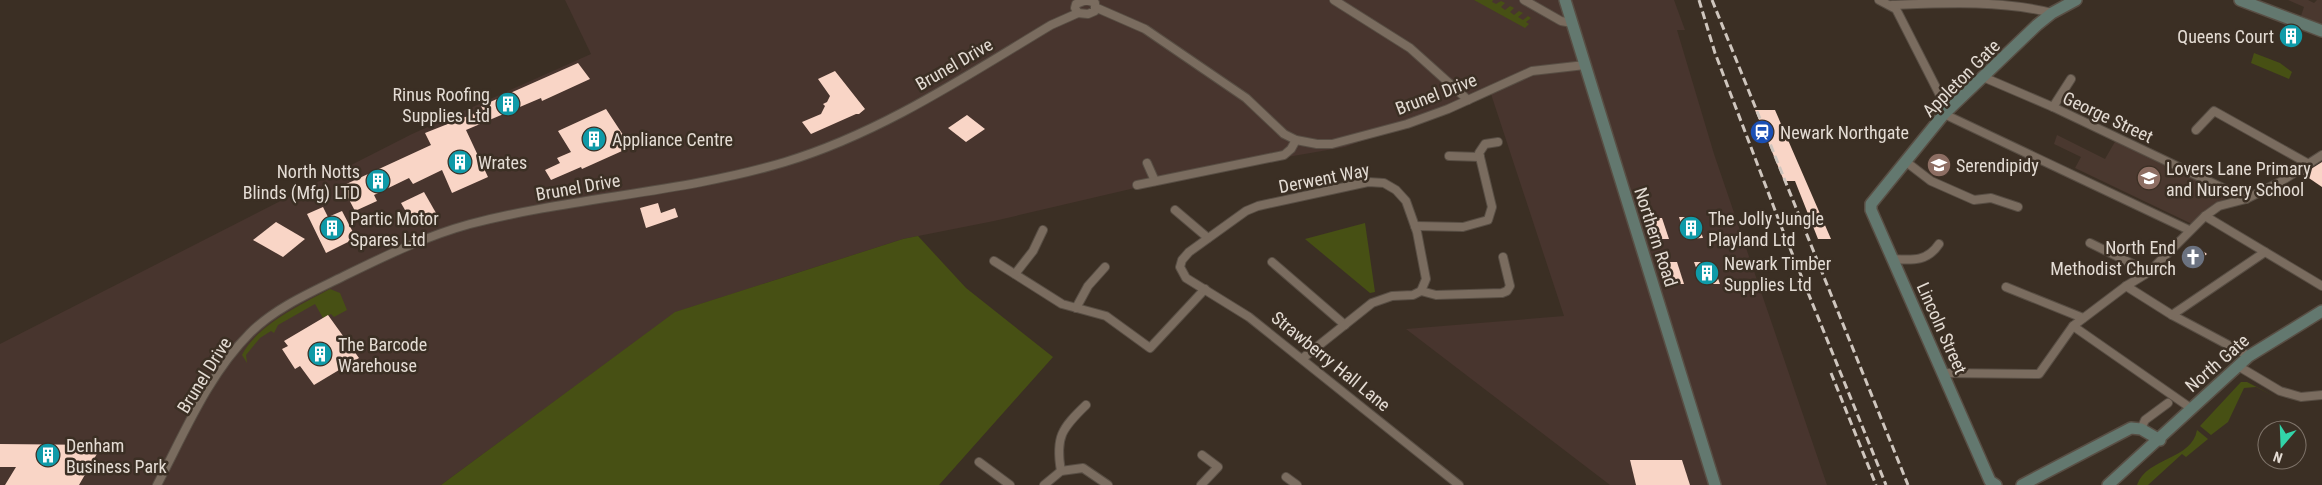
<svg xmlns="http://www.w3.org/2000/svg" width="2322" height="485" font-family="'Roboto Condensed',sans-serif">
<rect width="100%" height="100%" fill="#3b2f24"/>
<polygon fill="#48352e" points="565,0 1674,0 1685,30 1677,30 1714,154 1827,485 1610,485 1406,329 1564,316 1491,94 1345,147 1212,170 994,221 903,239 676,312 441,485 0,485 0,344 412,134 591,54"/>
<g fill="#4a382f">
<polygon points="2288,0 2308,0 2314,3 2317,0 2322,0 2322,24 2301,16 2304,7"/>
<polygon points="2057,135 2105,159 2116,140 2225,189 2229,196 2192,224 2075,168 2081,157 2054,144"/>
</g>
<g fill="#475014">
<polygon points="1474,0 1493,0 1492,2 1496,4 1501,1 1505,3 1501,7 1505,10 1510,6 1514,8 1510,12 1514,15 1519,11 1523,13 1518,17 1523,20 1528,16 1531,18 1526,22 1529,24 1525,28"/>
<polygon points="2254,53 2280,63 2292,72 2289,79 2251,63"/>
<polygon points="1365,223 1375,292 1370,293 1305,239"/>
<polygon points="918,236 966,288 1053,357 939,485 441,485 675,312 903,239"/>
<path d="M330,289L340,293L347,310L334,317L331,314L323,318L315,304L278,325L274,333L271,331L260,338L246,355L247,363L242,355C257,325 302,304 330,289Z"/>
<polygon points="2241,382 2247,382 2274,396 2256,387 2244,388 2228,422 2211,435 2200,426"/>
<path d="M2197,430L2208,439L2186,457L2182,454L2148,485H2137C2147,457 2192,460 2197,430Z"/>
</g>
<g fill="#f9d5c6">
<polygon points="578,63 590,79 542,101 541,98 466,130 488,177 452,193 442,170 413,184 409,178 374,195 377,201 355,211 342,186 431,145 425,133 483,110 481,106"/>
<polygon points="835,71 865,109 859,114 856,114 811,134 802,122 821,114 825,106 823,104 827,102 830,96 818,79"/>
<polygon points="606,109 631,147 582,169 581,167 551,180 545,170 560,163 557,158 571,152 558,131"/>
<polygon points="1755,110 1775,110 1831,239 1818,239 1795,181 1784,181"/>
<polygon points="967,115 985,129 966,142 948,128"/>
<polygon points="2322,162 2322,187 2303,174"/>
<polygon points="424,192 436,213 413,224 401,203"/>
<polygon points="658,203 661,213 675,208 678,217 646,228 640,208"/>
<polygon points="323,207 328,217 342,211 356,238 326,253 307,214"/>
<polygon points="1679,217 1696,217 1703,238 1686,239"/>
<polygon points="1646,218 1662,218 1669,239 1653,239"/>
<polygon points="276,222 305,239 283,257 253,240"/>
<polygon points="2199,248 2207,254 2193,265 2181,256 2190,249 2195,252"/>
<polygon points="1660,262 1677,262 1684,284 1667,284"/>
<polygon points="1694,262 1712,262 1720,284 1702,284"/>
<polygon points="328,315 359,358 314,385 300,366 295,369 282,349 288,346 284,341"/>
<polygon points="0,444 102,445 79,485 5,485 16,467 0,467"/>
<polygon points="1630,460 1682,460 1690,485 1636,485"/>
</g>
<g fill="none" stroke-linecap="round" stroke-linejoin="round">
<g stroke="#584e44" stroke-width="10">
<g id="street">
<polyline points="1086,0 1076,4 1075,8 1078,13 1088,14 1095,11 1095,3 1087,0"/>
<polyline points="1334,0 1410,48 1468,100"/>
<polyline points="1524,0 1561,21 1572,23"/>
<polyline points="1879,0 1896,9 1948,111"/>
<path d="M1892,5C1944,3 2001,0 2052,13"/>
<polyline points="1097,8 1145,29 1246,98 1284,134 1296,140 1317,144 1332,144 1407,124 1448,109 1532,71 1585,65"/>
<polyline points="1983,77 2053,107 2246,199"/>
<polyline points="2053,107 2071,79"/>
<polyline points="1944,114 2189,230"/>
<polyline points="2196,130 2214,111 2307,163"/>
<polyline points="1449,156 1480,157"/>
<polyline points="1905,161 1931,181 1974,200 1991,198 2018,207"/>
<polyline points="1147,163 1155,181"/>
<polyline points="1137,185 1284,155 1291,149 1296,140"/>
<polyline points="1175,210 1208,238"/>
<polyline points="2205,216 2322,286"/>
<polyline points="1415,226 1463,227 1488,220 1492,207 1479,153 1485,144 1498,142"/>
<polyline points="2090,243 2149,272"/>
<path d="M1893,259C1912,260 1927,262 1939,244"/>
<polyline points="994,261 1062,304 1106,316 1150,348 1205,289"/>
<polyline points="1272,262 1345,325"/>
<polyline points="1015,274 1033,251 1043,230"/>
<polyline points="2126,286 2172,315 2249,356"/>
<polyline points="2006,287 2083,318"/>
<polyline points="1421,291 1436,295 1502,293 1507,291 1510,286 1503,257"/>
<polyline points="1076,308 1088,286 1105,267"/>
<polyline points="2172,315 2265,252"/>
<polyline points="2073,326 2192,409"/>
<polyline points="1303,358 1372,303 1392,296 1413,295 1421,291 1426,279 1417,232 1406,201 1396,190 1384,183 1368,182 1258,206 1246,211 1189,252 1182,260 1180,267 1186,278 1249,317 1459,485"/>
<polyline points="2238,366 2280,391 2301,397 2322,395"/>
<polyline points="1942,373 2039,374 2073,326 2126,286 2149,272 2205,216 2219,206 2246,199 2280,182 2322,155"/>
<polyline points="2141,429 2145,420 2168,403"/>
<polyline points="979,462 1010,485"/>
<path d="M1061,471C1055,437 1062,428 1086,405"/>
<polyline points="1286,477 1297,485"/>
<path d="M157,485C184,434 208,375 250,333C276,307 312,292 344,276C385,256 426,236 470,224C574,197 682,193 785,162C881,133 966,76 1051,25L1078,13"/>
<polyline points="1044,485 1061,471 1083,468 1108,485"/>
<polyline points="1201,485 1218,467 1202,455"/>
</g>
</g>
<g stroke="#584e44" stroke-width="14">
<g id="secondary">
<polyline points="1565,0 1715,485"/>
<polyline points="2240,0 2322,31"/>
<polyline points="1996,485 1990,481 1871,210 1871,204 1944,114 2037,25 2052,13 2076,0"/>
<polyline points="2022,485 2131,428 2141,429 2160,440"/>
<polyline points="2108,485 2249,356 2322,311"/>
</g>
</g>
<use href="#street" stroke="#7a6c5f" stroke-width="8"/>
<use href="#secondary" stroke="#63786f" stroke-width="11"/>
<g stroke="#cfc6be" stroke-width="3" stroke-dasharray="8 4" stroke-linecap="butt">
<polyline points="1699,0 1715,53 1781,226 1886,485"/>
<polyline points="1712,0 1908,485"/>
<polyline points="1831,373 1876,485"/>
</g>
</g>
<defs>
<g id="building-disc" transform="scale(1.25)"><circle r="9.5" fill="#0f9aa8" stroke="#3b2f24"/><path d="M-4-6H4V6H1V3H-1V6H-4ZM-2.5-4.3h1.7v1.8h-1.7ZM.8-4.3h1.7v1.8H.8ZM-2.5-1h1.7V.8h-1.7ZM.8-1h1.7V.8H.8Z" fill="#fff"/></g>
<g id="station-disc" transform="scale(1.25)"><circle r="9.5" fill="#1a4fb4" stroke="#3b2f24"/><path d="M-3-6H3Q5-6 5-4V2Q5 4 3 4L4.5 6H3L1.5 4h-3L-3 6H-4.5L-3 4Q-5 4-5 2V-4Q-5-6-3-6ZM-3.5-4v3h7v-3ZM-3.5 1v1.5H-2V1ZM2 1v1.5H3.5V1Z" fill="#fff"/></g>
<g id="school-disc" transform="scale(1.25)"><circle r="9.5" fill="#8d6e63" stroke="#3b2f24"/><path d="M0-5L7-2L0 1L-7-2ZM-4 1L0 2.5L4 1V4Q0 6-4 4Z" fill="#fff"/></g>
<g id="church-disc" transform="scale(1.25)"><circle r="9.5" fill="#6b7280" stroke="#3b2f24"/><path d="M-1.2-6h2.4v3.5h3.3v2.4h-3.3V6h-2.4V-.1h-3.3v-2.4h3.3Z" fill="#fff"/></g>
</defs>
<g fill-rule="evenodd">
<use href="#building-disc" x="2291" y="36"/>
<use href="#building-disc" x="508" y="104"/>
<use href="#station-disc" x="1762" y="132"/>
<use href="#building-disc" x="594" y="139"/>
<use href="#building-disc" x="460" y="162"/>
<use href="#school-disc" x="1939" y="165"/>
<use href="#school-disc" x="2149" y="178"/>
<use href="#building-disc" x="378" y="181"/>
<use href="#building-disc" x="332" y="228"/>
<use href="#building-disc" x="1691" y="228"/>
<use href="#church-disc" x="2193" y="257"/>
<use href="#building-disc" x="1707" y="273"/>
<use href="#building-disc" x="320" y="354"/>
<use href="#building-disc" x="48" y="455"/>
</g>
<g text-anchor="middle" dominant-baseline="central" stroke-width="5" stroke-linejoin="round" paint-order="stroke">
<g font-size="18" fill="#e4dcd4" stroke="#3b2f24" text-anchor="start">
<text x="2274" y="36" text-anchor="end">Queens Court</text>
<text x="490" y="94" text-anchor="end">Rinus Roofing<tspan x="490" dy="21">Supplies Ltd</tspan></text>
<text x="1780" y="132">Newark Northgate</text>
<text x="612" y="139">Appliance Centre</text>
<text x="478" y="162">Wrates</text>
<text x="1956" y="165">Serendipidy</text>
<text x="2166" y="168">Lovers Lane Primary<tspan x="2166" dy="21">and Nursery School</tspan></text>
<text x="360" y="171" text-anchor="end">North Notts<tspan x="360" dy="21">Blinds (Mfg) LTD</tspan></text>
<text x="350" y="218">Partic Motor<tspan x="350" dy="21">Spares Ltd</tspan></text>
<text x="1708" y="218">The Jolly Jungle<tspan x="1708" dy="21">Playland Ltd</tspan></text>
<text x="2176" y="247" text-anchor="end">North End<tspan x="2176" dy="21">Methodist Church</tspan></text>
<text x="1724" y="263">Newark Timber<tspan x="1724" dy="21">Supplies Ltd</tspan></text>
<text x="338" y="344">The Barcode<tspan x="338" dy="21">Warehouse</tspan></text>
<text x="66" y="445">Denham<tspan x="66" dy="21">Business Park</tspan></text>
</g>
<g font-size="18" fill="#e4dcd4" stroke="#3b2f24">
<text transform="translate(954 64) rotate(-30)">Brunel Drive</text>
<text transform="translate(1961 78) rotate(-45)">Appleton Gate</text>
<text transform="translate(1436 94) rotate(-21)">Brunel Drive</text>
<text transform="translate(2108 117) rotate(25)">George Street</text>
<text transform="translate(1324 178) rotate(-11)">Derwent Way</text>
<text transform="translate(578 187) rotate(-10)">Brunel Drive</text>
<text transform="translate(1656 237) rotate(72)">Northern Road</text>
<text transform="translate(1942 328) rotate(66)">Lincoln Street</text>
<text transform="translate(1331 361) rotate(39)">Strawberry Hall Lane</text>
<text transform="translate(2217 363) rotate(-41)">North Gate</text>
<text transform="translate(204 375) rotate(-58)">Brunel Drive</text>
</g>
</g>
<g transform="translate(2282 445) rotate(199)"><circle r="24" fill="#3b2f24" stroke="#7f746a"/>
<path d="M0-4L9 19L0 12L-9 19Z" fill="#32d4a9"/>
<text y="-8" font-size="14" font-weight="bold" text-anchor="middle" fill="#e4dcd4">N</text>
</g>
</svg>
